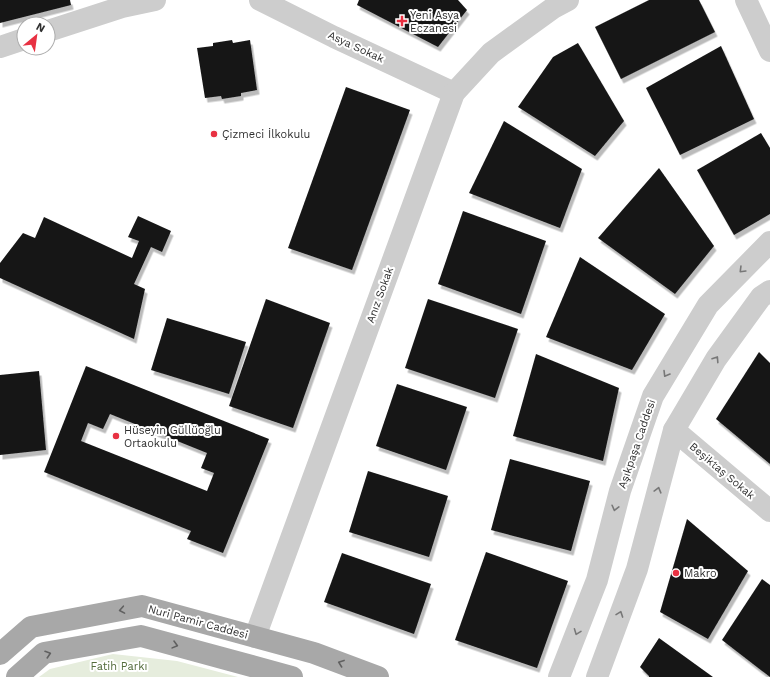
<svg xmlns="http://www.w3.org/2000/svg" width="770" height="677" font-family="'Work Sans',sans-serif">
<defs>
<filter id="shadow"><feDropShadow dx="2.5" dy="4.5" stdDeviation="0" flood-color="#0004"/></filter>
</defs>
<rect width="100%" height="100%" fill="#fff"/>
<polygon fill="#e6eddd" points="113,654 177,661 238,677 39,677 50,669"/>
<g fill="#171717" fill-rule="evenodd" filter="url(#shadow)">
<polygon points="0,0 70,0 71,5 0,23"/>
<polygon points="359,0 458,0 467,10 438,47 357,5"/>
<polygon points="649,0 699,0 715,32 621,79 595,27"/>
<polygon points="232,40 233,43 250,40 257,90 241,93 241,96 222,99 221,96 205,98 197,48 213,46 213,43"/>
<polygon points="578,43 624,121 595,156 518,107 553,57"/>
<polygon points="721,46 754,119 680,155 646,88"/>
<polygon points="346,87 410,110 352,270 288,248"/>
<polygon points="504,121 582,169 560,228 469,193"/>
<polygon points="761,133 770,148 770,214 734,235 697,170"/>
<polygon points="659,168 714,246 675,294 598,238"/>
<polygon points="463,211 546,241 521,314 438,284"/>
<polygon points="138,216 171,231 162,252 151,247 134,284 145,289 134,339 0,278 0,263 23,233 35,238 44,217 132,258 139,241 128,237"/>
<polygon points="580,257 665,314 632,370 546,337"/>
<polygon points="266,299 330,323 293,428 229,406"/>
<polygon points="428,299 518,329 495,398 405,368"/>
<polygon points="167,318 246,342 229,394 151,370"/>
<polygon points="759,352 770,363 770,464 716,419"/>
<polygon points="536,354 619,388 603,461 513,436"/>
<path d="M86,366L269,439L223,553L187,539L191,531L44,472ZM110,414L207,453L201,468L214,473L207,491L81,441L88,423L103,429Z"/>
<polygon points="39,371 46,450 0,455 0,375"/>
<polygon points="397,384 467,407 446,470 376,446"/>
<polygon points="510,459 590,481 571,551 491,530"/>
<polygon points="368,471 448,496 429,557 349,532"/>
<polygon points="687,519 748,571 708,639 660,612"/>
<polygon points="486,552 568,581 537,668 455,640"/>
<polygon points="342,553 431,584 414,634 324,602"/>
<polygon points="762,579 770,585 770,677 722,640"/>
<polygon points="659,638 713,677 649,677 649,676 640,667"/>
</g>
<g fill="none" stroke-linecap="round" stroke-linejoin="round">
<g stroke="#cdcdcd" stroke-width="22">
<polyline points="260,0 334,37 454,93"/>
<polyline points="746,0 770,51"/>
<polyline points="48,31 122,7 155,0"/>
<polyline points="0,47 24,39"/>
<polyline points="674,430 770,511"/>
<polyline points="255,637 454,93 491,53 553,8 568,0"/>
<polyline points="559,677 597,580 620,491 653,396 708,305 770,242"/>
<polyline points="597,677 637,569 674,430 716,359 761,297 770,291"/>
</g>
<g stroke="#a8a8a8" stroke-width="22">
<polyline points="0,654 31,627 142,606 314,653 378,677"/>
<polyline points="17,677 44,653 141,636 292,677"/>
</g>
</g>
<defs><path id="oneway-chevron" d="M-2-3.5L2.5 0L-2 3.5" fill="none" stroke-width="1.6" stroke-linecap="round" stroke-linejoin="round"/></defs>
<g stroke="#777">
<use href="#oneway-chevron" transform="translate(742 270) rotate(135)"/>
<use href="#oneway-chevron" transform="translate(716 359) rotate(-57)"/>
<use href="#oneway-chevron" transform="translate(666 374) rotate(121)"/>
<use href="#oneway-chevron" transform="translate(658 490) rotate(-75)"/>
<use href="#oneway-chevron" transform="translate(615 508) rotate(104)"/>
<use href="#oneway-chevron" transform="translate(620 614) rotate(-70)"/>
<use href="#oneway-chevron" transform="translate(577 632) rotate(111)"/>
</g>
<g stroke="#606060">
<use href="#oneway-chevron" transform="translate(122 610) rotate(170)"/>
<use href="#oneway-chevron" transform="translate(175 645) rotate(15)"/>
<use href="#oneway-chevron" transform="translate(48 654) rotate(-18)"/>
<use href="#oneway-chevron" transform="translate(341 663) rotate(-160)"/>
</g>
<g fill="#e83142" stroke="#fff" stroke-width="1.5">
<path d="M400 15h4v4h4v4h-4v4h-4v-4h-4v-4h4z"/>
<circle cx="214" cy="134" r="4"/>
<circle cx="116" cy="436" r="4"/>
<circle cx="676" cy="573" r="4"/>
</g>
<g text-anchor="middle" dominant-baseline="central" stroke-width="4" stroke-linejoin="round" paint-order="stroke">
<g font-size="11" fill="#303030" stroke="#fff" text-anchor="start">
<text x="410" y="15">Yeni Asya<tspan x="410" dy="13">Eczanesi</tspan></text>
<text x="222" y="134">Çizmeci İlkokulu</text>
<text x="124" y="430">Hüseyin Güllüoğlu<tspan x="124" dy="13">Ortaokulu</tspan></text>
<text x="684" y="573">Makro</text>
</g>
<g font-size="11" fill="#303030" stroke="#fff">
<text transform="translate(356 47) rotate(25)">Asya Sokak</text>
<text transform="translate(380 295) rotate(-70)">Anız Sokak</text>
<text transform="translate(637 444) rotate(-71)">Aşıkpaşa Caddesi</text>
<text transform="translate(722 471) rotate(40)">Beşiktaş Sokak</text>
<text transform="translate(198 622) rotate(15)">Nuri Pamir Caddesi</text>
</g>
<g font-size="11" fill="#546c3c" stroke="#fff">
<text x="119" y="666">Fatih Parkı</text>
</g>
</g>
<g transform="translate(36 36) rotate(29)"><circle r="19" fill="#ffffff" stroke="#acacac"/>
<path d="M0-3L7 15L0 10L-7 15Z" fill="#e83142"/>
<text y="-6" font-size="11" font-weight="bold" text-anchor="middle" fill="#303030">N</text>
</g>
</svg>
